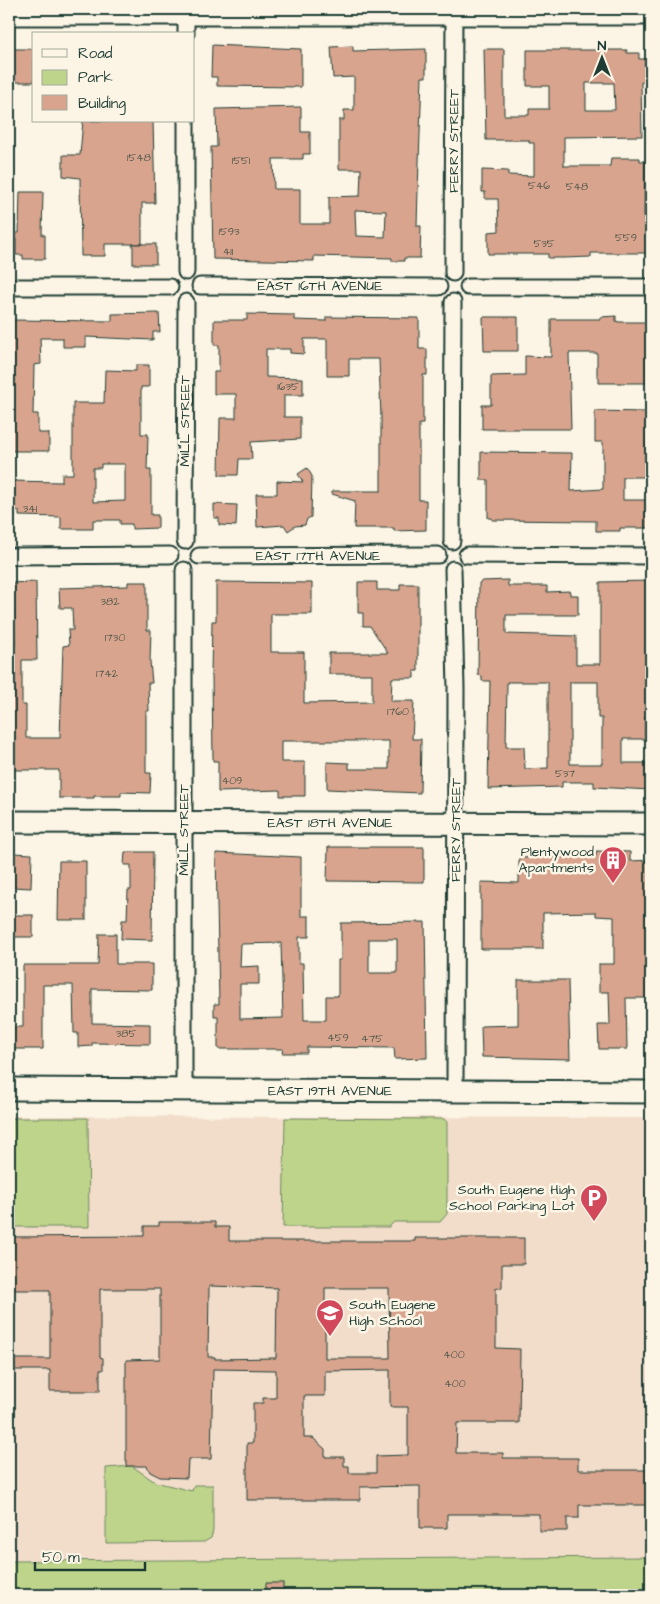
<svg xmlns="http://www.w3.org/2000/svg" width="660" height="1604" font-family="'Architects Daughter',sans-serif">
<rect width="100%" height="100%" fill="#fcf5e5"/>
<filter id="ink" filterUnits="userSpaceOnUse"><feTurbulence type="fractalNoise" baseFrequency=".02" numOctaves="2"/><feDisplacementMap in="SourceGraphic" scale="10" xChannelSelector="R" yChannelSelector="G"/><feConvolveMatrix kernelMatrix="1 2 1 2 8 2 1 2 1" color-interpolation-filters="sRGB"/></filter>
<g filter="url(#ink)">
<polygon fill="#f2ddcb" points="9,1116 651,1118 651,1557 9,1561"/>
<g fill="#bdd48a" stroke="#6e885f">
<polygon points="9,1118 88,1118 89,1227 9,1227"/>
<polygon points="285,1118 444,1119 447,1122 447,1214 440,1222 394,1222 389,1227 283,1227"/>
<polygon points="132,1466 155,1482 192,1491 194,1485 213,1485 213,1531 211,1538 204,1542 106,1543 106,1468"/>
<polygon points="651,1557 651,1595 9,1595 9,1561"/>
</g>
<g fill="#d9a48e" stroke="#1f3d34" fill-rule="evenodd">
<polygon points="212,45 301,49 301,87 217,86 217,77 211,77"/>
<path d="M353,46V51L426,49V77H422L418,190L417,226H421L420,258H404V261H392V258L314,256V261L213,259L211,147H217L216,109L301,107V132H310V154H303V159H273L274,189H300V224H329V197L360,196L361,169H339V120H344V110H354V77L333,78L331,47ZM355,210L386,211L385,237L356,236Z"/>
<rect x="11" y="49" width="23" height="33"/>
<path d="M484,49H504V115H529V109H549V86H527V50H627V53H639V59H645V82H641L642,136L564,137V166H610L611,158H640V161H645L644,221H651V253H591V257L564,258H548V254H488V232L499,231L498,199H485V192H482V170L508,171V175L534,176V143H529V140H486ZM586,83H614L615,110H586Z"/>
<polygon points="83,121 153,121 155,203 142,203 142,244 105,244 105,256 81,256 80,178 63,176 63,155 80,155"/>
<polygon points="20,192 43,192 42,235 45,235 45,259 23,259 23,255 16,255 16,233 19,233"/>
<rect x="133" y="244" width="23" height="20"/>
<polygon points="159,313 160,332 153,332 153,340 86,337 86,347 63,347 63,338 40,338 41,364 34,365 33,414 38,414 38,433 49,433 49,451 9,451 9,320 112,321 112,314"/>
<polygon points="247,314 294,315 294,320 326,321 326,317 419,318 419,349 427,349 427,375 423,375 423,424 419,424 419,500 426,500 426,530 394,531 394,528 354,528 355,501 332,494 332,491 381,491 381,419 379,359 349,359 349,376 327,376 327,339 304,339 304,354 290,353 290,349 266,349 266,377 303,378 303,395 284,395 284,417 300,417 300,439 251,442 252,459 239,459 238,475 219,475 220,418 236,418 236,394 214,394 214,372 219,372 219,345 214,345 214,320 247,320"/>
<polygon points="616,316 616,321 619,322 651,322 651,383 599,383 599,377 597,377 597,353 569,353 571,429 482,429 482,405 491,405 491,376 525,375 525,356 551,357 551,319 600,319 600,317"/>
<polygon points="483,317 518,317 518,351 484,351"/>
<path d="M136,365H149V387H141V434H148L147,470H151V515H158V528L132,529V524H120V520H93V529H61V517L19,516V511H9V481L62,482V474H73V403H104L105,370L136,371ZM101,464H125V501L93,502V468H101Z"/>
<polygon points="595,411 646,412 646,415 651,415 651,442 646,442 647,477 623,477 623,500 651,500 651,528 620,528 620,531 596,531 596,521 492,520 492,518 488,518 488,480 481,480 481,452 572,453 571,491 603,489 603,442 595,442"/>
<polygon points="307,468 312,476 311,517 307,519 305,525 295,526 288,531 284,525 257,527 256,494 277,494 277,481 303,482 298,474"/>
<polygon points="214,504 237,505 236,526 219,525 219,518 214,518"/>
<path d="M508,580V586H547V592L570,591V595H578V615H506V634L576,636V664H600V582L651,581V645H647V693H651V717H645V739H623V763H651V790L594,787V782H562V787L488,789L490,681H482V676L478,675L479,583L482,581ZM507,682H548V768L525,769L524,747H506ZM570,682H598V718H602V764H570Z"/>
<polygon points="36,582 37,660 22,660 22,705 26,705 26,738 60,738 63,646 69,645 68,630 73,630 72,608 60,608 59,588 128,586 128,582 147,582 147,630 151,630 150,661 152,683 148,683 149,711 146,711 146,773 151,773 150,793 121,792 121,796 94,796 94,798 59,798 59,770 9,770 9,645 15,645 14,611 9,611 9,583"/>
<polygon points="216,582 312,583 312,614 271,614 271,652 304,652 304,703 372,702 372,674 329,674 329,653 388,653 370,626 363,626 363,613 358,613 358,582 377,582 377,590 400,590 400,584 418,584 418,671 414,671 414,678 392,678 391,701 414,701 412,739 421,739 420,793 327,789 327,762 349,763 349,769 389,769 389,741 281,741 281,762 305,762 305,796 280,796 280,790 218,792 218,761 213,761 212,676 211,675 212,621 216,621"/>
<polygon points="328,847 424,847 424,882 327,881"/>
<polygon points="596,851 630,852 630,861 651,860 651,998 626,998 627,1049 599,1049 598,1025 610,1025 609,992 599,992 599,964 614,964 614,917 596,916 596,912 543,913 543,949 481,949 481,882 519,883 519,858 596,856"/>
<polygon points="125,852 153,852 152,940 121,939 122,920 127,920 128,890 131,890 131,865 124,865"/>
<polygon points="13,853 32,854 31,888 12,887"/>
<path d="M216,853L301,857V916H309V937H299V963H303L304,1020H326V996H338V960H341V923L425,922L427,1058L395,1059L394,1048L307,1047V1053H282L283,1049H218V1016H214V1004H219ZM369,939H397V973H369ZM281,943L283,1018L240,1019V984H259V966L240,967L241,944Z"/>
<polygon points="59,861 86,861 86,920 58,920"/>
<rect x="9" y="915" width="24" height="22"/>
<polygon points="99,934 116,934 116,964 152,964 152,990 92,989 92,1023 150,1024 150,1044 92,1043 92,1046 78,1047 78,1033 74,1033 73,985 43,985 43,1049 9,1049 9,1027 23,1027 23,965 98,965"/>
<polygon points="518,980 568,980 570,1059 482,1057 481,1026 518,1025"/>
<path d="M159,1222H215V1227H229V1241H415V1238H524V1264H502V1288H496V1348L520,1349L519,1423H457L456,1453H503V1458H578V1470H651V1505H579V1518H567V1531H539V1514H447V1528H420V1486L360,1487V1500H247V1443H253V1403H263V1398H276V1370L213,1369L211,1459H188L187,1478L160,1477L150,1472L147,1466H126V1360L160,1359V1289H100V1357L103,1358V1370H100V1391H50V1370H9V1359H50V1290H9V1237L144,1236V1226H159ZM209,1286L277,1288L276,1358L215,1359V1357H208ZM325,1288H389L390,1358H325ZM390,1370V1407H408V1455L376,1456V1473H349V1466H344V1457H325V1449L313,1438H304V1396H325V1371Z"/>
<rect x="266" y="1583" width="17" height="12"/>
</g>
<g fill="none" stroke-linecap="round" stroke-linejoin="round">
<g stroke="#1f3d34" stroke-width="19">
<g id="street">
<polyline points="9,17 651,17"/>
<polyline points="186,34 186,9"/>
<polyline points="186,272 186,121"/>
<polyline points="453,273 454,9"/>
<polyline points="200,286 439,287"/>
<polyline points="9,287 170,287"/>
<polyline points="468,287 651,287"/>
<polyline points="185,541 186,302"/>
<polyline points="452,541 453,302"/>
<polyline points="467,555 651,556"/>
<polyline points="9,556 170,555"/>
<polyline points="199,556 438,555"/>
<polyline points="453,569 456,688 455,1091"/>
<polyline points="184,570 184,1090"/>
</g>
</g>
<g stroke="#1f3d34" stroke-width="25">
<g id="secondary">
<polyline points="9,822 651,824"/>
<polyline points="9,1089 651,1092"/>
</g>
</g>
<use href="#street" stroke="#fcf5e5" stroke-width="15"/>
<use href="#secondary" stroke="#fcf5e5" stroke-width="21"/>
</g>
</g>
<defs>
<g id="building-pin" transform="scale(1.4375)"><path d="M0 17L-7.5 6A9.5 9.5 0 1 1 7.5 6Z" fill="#d1495b" stroke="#fcf5e5"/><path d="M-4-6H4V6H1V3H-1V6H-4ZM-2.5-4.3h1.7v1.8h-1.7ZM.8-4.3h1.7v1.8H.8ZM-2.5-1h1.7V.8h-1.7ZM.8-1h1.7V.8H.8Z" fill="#fff"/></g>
<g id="parking-pin" transform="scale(1.4375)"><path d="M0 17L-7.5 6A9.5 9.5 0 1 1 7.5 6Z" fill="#d1495b" stroke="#fcf5e5"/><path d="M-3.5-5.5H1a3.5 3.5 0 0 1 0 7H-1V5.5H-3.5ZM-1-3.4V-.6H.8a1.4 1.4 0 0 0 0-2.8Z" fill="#fff"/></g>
<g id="school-pin" transform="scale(1.4375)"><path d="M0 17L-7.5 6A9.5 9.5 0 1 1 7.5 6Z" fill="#d1495b" stroke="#fcf5e5"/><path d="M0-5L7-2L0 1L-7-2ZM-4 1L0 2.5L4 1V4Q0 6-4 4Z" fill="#fff"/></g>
</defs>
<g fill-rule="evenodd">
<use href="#building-pin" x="613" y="860"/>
<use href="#parking-pin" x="594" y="1198"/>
<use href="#school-pin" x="330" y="1313"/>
</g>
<g text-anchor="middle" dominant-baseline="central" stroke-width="5" stroke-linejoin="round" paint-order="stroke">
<g font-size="11" fill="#4e574a">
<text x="139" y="157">1548</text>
<text x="241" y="160">1551</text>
<text x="539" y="185">546</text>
<text x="577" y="186">548</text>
<text x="229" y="231">1593</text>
<text x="626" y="237">559</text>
<text x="544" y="243">535</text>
<text x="228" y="251">411</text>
<text x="288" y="386">1635</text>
<text x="30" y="508">341</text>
<text x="110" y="601">382</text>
<text x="115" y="637">1730</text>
<text x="107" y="673">1742</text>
<text x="398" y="711">1760</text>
<text x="565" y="773">537</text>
<text x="232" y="780">409</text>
<text x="126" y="1033">385</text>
<text x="338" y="1037">459</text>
<text x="372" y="1038">475</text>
<text x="454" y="1354">400</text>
<text x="455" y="1383">400</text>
</g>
<g font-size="14" fill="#1f3d34" stroke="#fcf5e5">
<text transform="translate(454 141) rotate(-90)">FERRY STREET</text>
<text x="320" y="286">EAST 16TH AVENUE</text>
<text transform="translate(185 421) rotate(-90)">MILL STREET</text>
<text x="318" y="556">EAST 17TH AVENUE</text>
<text x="330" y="823">EAST 18TH AVENUE</text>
<text transform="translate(184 830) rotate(-90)">MILL STREET</text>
<text transform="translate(456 830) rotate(-90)">FERRY STREET</text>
<text x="330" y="1091">EAST 19TH AVENUE</text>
</g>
<g font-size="14" fill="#1f3d34" stroke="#fcf5e5" text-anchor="end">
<text x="594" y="852">Plentywood<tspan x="594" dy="16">Apartments</tspan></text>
<text x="575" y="1190">South Eugene High<tspan x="575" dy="16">School Parking Lot</tspan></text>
<text x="349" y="1305" text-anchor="start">South Eugene<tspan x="349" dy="16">High School</tspan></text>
</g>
</g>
<rect width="660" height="1604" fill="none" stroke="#fcf5e5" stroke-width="30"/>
<rect x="15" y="15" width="630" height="1574" fill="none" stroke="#1f3d34" stroke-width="2" filter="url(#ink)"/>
<rect x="32" y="32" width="162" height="90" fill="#fcf5e5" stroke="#a4ab9e"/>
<rect x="42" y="49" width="25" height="8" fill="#fcf5e5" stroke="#a4ab9e"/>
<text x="78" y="58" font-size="15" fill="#1f3d34">Road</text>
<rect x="42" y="70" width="25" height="15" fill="#bdd48a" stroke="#a4ab9e"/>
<text x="78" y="82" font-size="15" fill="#1f3d34">Park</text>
<rect x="42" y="95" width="25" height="15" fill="#d9a48e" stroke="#a4ab9e"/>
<text x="78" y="108" font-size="15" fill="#1f3d34">Building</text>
<g transform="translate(602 58)" stroke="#fcf5e5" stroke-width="4" paint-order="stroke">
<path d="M0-4L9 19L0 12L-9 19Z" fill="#1f3d34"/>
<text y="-8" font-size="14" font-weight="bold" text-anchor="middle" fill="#1f3d34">N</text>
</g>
<path d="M35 1562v8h110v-8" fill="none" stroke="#1f3d34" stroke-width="2.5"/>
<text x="42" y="1562" font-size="15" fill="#1f3d34" stroke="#fcf5e5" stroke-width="4" paint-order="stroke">50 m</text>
</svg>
